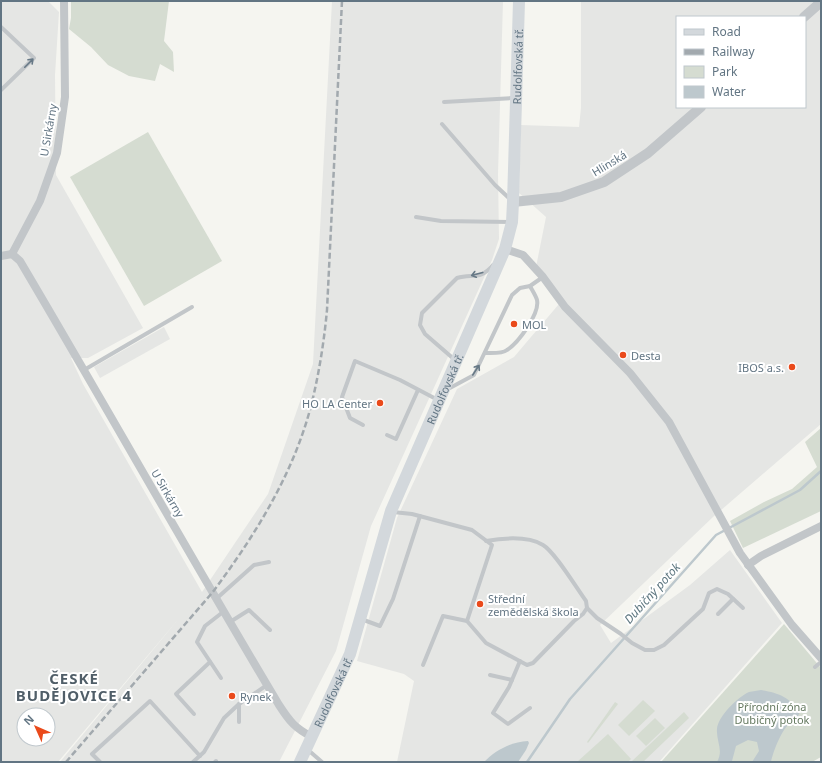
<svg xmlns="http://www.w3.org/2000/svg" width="822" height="763" font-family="'Noto Sans',sans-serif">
<rect width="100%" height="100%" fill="#f5f5f0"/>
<g fill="#e5e6e4" fill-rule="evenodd">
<path d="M1,1H48L59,12L55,75L56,175L143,328L88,358H71L83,384L202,592L268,494L313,364L332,1H503L498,174L499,239L492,260L371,526L336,651L279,762H60L181,616L58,762H1ZM24,715H48V739H24Z"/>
<path d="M581,1H821V424L713,517L600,625L611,643L690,585L730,550L782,623L659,762H397L414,681L404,674L357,661L397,518L457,389L514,357L559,304L536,267L546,217L519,193L521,125L579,127L581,108ZM677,17H805V107H677Z"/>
<polygon points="164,327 170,339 100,378 94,367"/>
</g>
<g fill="#d5dcd1">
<polygon points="71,1 169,1 164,41 173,52 174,72 160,64 155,81 129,76 108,65 91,47 69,29 71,18"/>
<polygon points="148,132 222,261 144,306 70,177"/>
<polygon points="821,428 821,511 743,548 730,521 764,502 792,489 817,467 805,442"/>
<polygon points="784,624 821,668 821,757 812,762 661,762"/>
<polygon points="643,700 655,711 629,736 618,725"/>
<polygon points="615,702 618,704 588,743 587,742"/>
<polygon points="684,712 689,718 643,762 631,762"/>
<polygon points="655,718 665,728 646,746 636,736"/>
<polygon points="608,734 631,759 628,762 577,762"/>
</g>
<g fill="#bdc8cd">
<path d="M761,690C779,693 789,697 800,712C796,721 795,718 789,724C781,731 773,752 771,762H752L759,751L757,742L748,740L736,746L732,761L734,762H717C724,750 716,741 717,729C718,716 738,697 749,692C753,691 757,691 761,690Z"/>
<path d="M528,741L529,743L526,750L518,762H484C496,750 511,742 528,741Z"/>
</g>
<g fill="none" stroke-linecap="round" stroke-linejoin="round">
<polyline stroke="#bdc8cd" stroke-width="2.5" points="527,762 570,699 716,535 800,490 821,471"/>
<g stroke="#c2c6c9" stroke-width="4">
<polyline points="1,27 34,58 1,90"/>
<polyline points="444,102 514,98"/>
<polyline points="442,124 495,185 511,200"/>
<polyline points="416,217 441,221 511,222"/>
<path d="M485,353C491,353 502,354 507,350C518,343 540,314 537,300C536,296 532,290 530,286"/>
<path d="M455,360L425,334L420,325L422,313L457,278C472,273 480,281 493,265"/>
<polyline points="84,370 192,307"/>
<polyline points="448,389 474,375 512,295 520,288 530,286 543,277"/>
<polyline points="363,425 350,418 342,397 355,361 400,380 438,400"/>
<polyline points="387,435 396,439 418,390"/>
<polyline points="393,512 412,514 472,530 492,545 467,621 443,616 423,665"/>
<polyline points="216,599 254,565 269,562"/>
<polyline points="587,608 597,618 621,634 632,643 645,650 654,650 664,645 703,609 709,593 717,589 728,594 743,608"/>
<polyline points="718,614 733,599"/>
<polyline points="361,619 380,626 393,599 420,516"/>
<path d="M467,621L486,643L527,665L533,663L574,621L583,614L587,608L586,601C577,589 555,552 543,545C528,536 503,538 486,541"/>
<polyline points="230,622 249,610 270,630"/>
<polyline points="520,661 509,687 493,713 508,724 530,708"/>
<polyline points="815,667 821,662"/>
<polyline points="490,675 512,680"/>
<polyline points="221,678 197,642 205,626 223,612"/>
<polyline points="194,714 176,694 210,662"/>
<polyline points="239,722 239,704"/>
<polyline points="307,749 322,762"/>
<polyline points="100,762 92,754 150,701 200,756"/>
<polyline points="193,762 204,752 224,718 239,704 267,685"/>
<polyline points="215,762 216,761"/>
</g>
<g stroke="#c2c6c9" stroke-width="8">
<polyline points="505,249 523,255 543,277 565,307 630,373 669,422 740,553 792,625 821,658"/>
<polyline points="12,254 40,201 57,153 65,97 64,1"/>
<path d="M1,256L12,254L20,261C107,408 191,558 279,705C290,722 295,728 312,737"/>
<polyline points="748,565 761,556 821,526"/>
</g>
<g stroke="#c2c6c9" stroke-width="10">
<polyline points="804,17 821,2"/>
<polyline points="513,202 561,197 604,182 648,153 701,107"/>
</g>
<path stroke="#d3d8dc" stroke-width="12" id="s1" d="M300,762L350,654L391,511L505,249L512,222L513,202L519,1"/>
<path stroke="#a2a9ae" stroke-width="2.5" stroke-dasharray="6 3" stroke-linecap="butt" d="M66,762L212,593C254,537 293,475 311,406C319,374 324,342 327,310L342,1"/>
</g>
<defs><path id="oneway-shaft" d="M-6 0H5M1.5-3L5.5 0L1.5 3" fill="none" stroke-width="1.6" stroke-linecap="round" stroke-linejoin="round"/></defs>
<g stroke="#677986">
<use href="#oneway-shaft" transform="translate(29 63) rotate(-45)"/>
<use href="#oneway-shaft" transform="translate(477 274) rotate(165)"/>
<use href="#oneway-shaft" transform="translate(476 370) rotate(-57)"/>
</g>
<g fill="#ea4a1b" stroke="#fff" stroke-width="1.5">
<circle cx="514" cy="324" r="4"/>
<circle cx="623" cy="355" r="4"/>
<circle cx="792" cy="367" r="4"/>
<circle cx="380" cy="403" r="4"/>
<circle cx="480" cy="604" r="4"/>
<circle cx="232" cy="696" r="4"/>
</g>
<g text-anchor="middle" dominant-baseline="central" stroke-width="4" stroke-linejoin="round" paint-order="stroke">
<g font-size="11" fill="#627583" stroke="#fff">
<text stroke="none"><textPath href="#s1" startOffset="737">Rudolfovská tř.</textPath></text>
<text transform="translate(48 130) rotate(-80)">U Sirkárny</text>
<text transform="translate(609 163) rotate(-31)">Hlinská</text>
<text stroke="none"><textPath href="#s1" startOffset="401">Rudolfovská tř.</textPath></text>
<text transform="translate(168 493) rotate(60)">U Sirkárny</text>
<text stroke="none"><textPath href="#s1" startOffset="77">Rudolfovská tř.</textPath></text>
</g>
<g font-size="11" fill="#627583" stroke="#fff" text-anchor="start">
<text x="522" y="324">MOL</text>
<text x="631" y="355">Desta</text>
<text x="784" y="367" text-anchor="end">IBOS a.s.</text>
<text x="372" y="403" text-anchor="end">HO LA Center</text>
<text x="488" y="598">Střední<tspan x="488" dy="13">zemědělská škola</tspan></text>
<text x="240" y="696">Rynek</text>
</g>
<g font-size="11" fill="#667a61" stroke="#fff">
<text x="772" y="706">Přírodní zóna<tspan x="772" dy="13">Dubičný potok</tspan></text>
</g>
<g font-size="12" font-style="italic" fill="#5e7780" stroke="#fff">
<text transform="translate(652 593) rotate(-48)">Dubičný potok</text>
</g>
<g font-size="15" font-weight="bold" letter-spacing="1" fill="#505e68" stroke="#fff">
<text x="74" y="678">ČESKÉ<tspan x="74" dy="17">BUDĚJOVICE 4</tspan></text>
</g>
</g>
<rect width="822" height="763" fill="none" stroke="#627583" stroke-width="4"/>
<rect x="676" y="16" width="130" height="92" fill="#ffffff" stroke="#c0c8cd"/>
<rect x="684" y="29" width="20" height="6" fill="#d3d8dc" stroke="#c0c8cd"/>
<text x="712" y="36" font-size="12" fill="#627583">Road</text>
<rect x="684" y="49" width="20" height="6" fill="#a2a9ae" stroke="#c0c8cd"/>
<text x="712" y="56" font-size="12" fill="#627583">Railway</text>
<rect x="684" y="66" width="20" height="12" fill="#d5dcd1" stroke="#c0c8cd"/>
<text x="712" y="76" font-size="12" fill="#627583">Park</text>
<rect x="684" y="86" width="20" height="12" fill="#bdc8cd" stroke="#c0c8cd"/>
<text x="712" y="96" font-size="12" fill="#627583">Water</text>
<g transform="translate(36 727) rotate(315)"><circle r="19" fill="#ffffff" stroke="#c0c8cd"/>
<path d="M0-3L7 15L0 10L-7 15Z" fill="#ea4a1b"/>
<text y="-6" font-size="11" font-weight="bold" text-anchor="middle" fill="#627583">N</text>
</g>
</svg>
